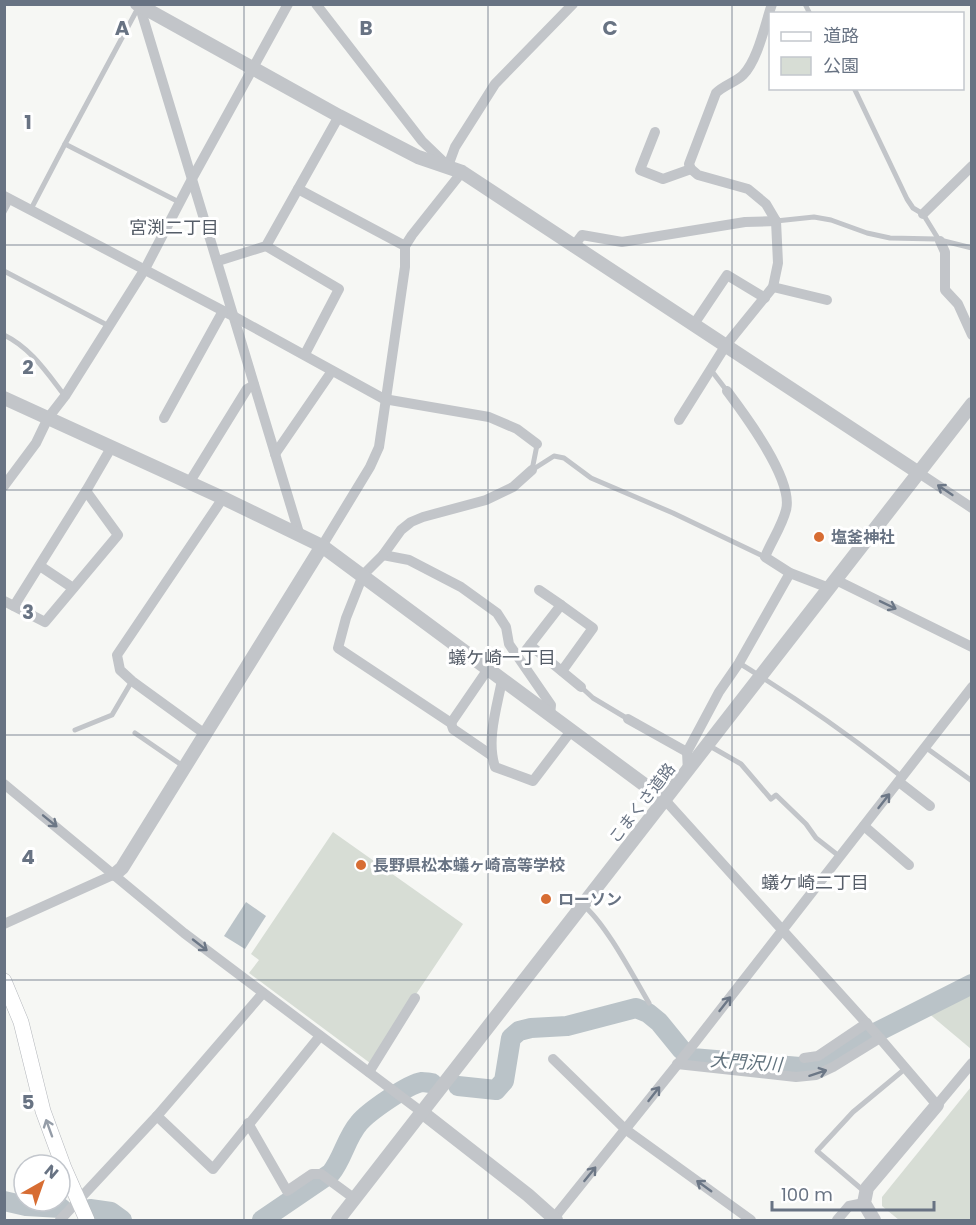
<svg xmlns="http://www.w3.org/2000/svg" width="976" height="1225" font-family="Poppins,'Noto Sans JP',sans-serif">
<rect width="100%" height="100%" fill="#f6f7f4"/>
<g fill="#d7ddd5">
<polygon points="333,832 463,924 370,1063 249,973 259,960 251,954"/>
<polygon points="971,990 971,1049 927,1012"/>
<polygon points="971,1087 971,1220 899,1220 882,1206 882,1197"/>
</g>
<polygon fill="#bac3c8" points="246,902 266,916 245,949 224,936"/>
<g fill="none" stroke-linecap="round" stroke-linejoin="round">
<polyline stroke="#bac3c8" stroke-width="3" points="93,1210 98,1220"/>
<g stroke="#bac3c8" stroke-width="20">
<polyline points="458,1086 496,1090 504,1081 511,1038 519,1031 531,1028 567,1026 636,1008 648,1013 659,1022 681,1049 692,1058 800,1067 819,1064 865,1038 972,984"/>
<polyline points="4,1201 26,1206 61,1208"/>
<polyline points="90,1209 111,1212 122,1220"/>
<path d="M262,1220L331,1173C343,1158 346,1138 359,1123C368,1112 408,1084 422,1082C425,1082 429,1083 432,1083"/>
</g>
<g stroke="#b5b8bd" stroke-width="16">
<polyline id="secondary" points="4,981 21,1022 43,1111 64,1168 87,1220"/>
</g>
<g stroke="#c2c5c9" stroke-width="5">
<polyline points="805,4 810,14"/>
<polyline points="854,88 907,199 913,208 923,214 939,240"/>
<polyline points="65,144 138,8"/>
<polyline points="31,209 65,144 179,202"/>
<polyline points="4,212 11,199"/>
<polyline points="776,221 814,217 831,220 867,233 890,238 936,239 972,248"/>
<polyline points="4,271 109,326"/>
<path d="M4,335C31,348 47,373 65,396"/>
<polyline points="711,370 727,391"/>
<polyline points="532,470 554,456 564,458 591,478 673,513 765,557"/>
<polyline points="532,470 537,445"/>
<path d="M739,663C796,698 850,735 902,777"/>
<polyline points="581,687 593,698 628,719"/>
<polyline points="75,730 112,715 132,681"/>
<polyline points="135,733 183,766"/>
<polyline points="708,745 741,764 771,799 776,795 806,824 816,838 839,856"/>
<polyline points="925,747 972,781"/>
<path d="M583,905C606,924 633,976 649,1003"/>
<polyline points="865,1192 817,1151 853,1112 906,1068"/>
</g>
<g stroke="#c2c5c9" stroke-width="10">
<polyline points="139,4 299,533"/>
<polyline points="316,4 422,141 448,166 455,147 495,84 573,4"/>
<polyline points="655,132 640,170 663,179 691,169"/>
<polyline points="298,189 405,246"/>
<polyline points="4,196 233,316 384,399 489,417 517,429 537,444"/>
<polyline points="923,214 972,166"/>
<polyline points="940,241 945,252 945,290 958,304 972,335"/>
<polyline points="266,246 339,289 305,354"/>
<polyline points="573,247 582,235 622,242 745,222 776,221"/>
<polyline points="218,261 266,246 339,116"/>
<polyline points="773,287 827,300"/>
<polyline points="694,324 727,275 765,298"/>
<path d="M727,391C745,415 794,480 786,510C782,526 771,542 765,557L790,573L829,588"/>
<polyline points="164,418 223,311"/>
<path d="M679,420L726,345L773,287L778,263L776,221L766,204L748,189L698,175L691,169L689,164L716,93C724,85 736,82 743,75C758,60 765,24 772,4"/>
<polyline points="275,454 332,371"/>
<polyline points="919,473 972,508"/>
<polyline points="189,483 247,389 254,385"/>
<polyline points="4,486 36,443 48,418 65,396 145,269 193,177 288,4"/>
<polyline points="322,546 370,467 379,447 405,267 405,246 412,235 462,172"/>
<polyline points="383,555 409,560 461,587 497,613 506,627 509,644 551,705 550,715"/>
<polyline points="40,566 73,588"/>
<polyline points="836,580 972,647"/>
<polyline points="539,590 561,605"/>
<polyline points="4,601 45,622 118,535 86,491 111,448"/>
<polyline points="14,606 86,491"/>
<polyline points="530,645 561,605 593,628 562,671"/>
<polyline points="526,650 530,645 581,687"/>
<path d="M502,680C497,707 486,740 495,767L533,781L571,731"/>
<polyline points="628,719 687,752"/>
<polyline points="451,723 488,669"/>
<polyline points="205,734 132,681 120,670 117,655 223,498"/>
<polyline points="491,755 453,729 451,723 338,648 346,618 363,575 383,555 401,530 411,522 423,517 486,500 513,487 532,470"/>
<polyline points="688,772 687,752 719,692 739,663 790,573"/>
<polyline points="899,782 930,806"/>
<polyline points="4,784 184,933 423,1113"/>
<polyline points="665,800 878,1036 937,1105 972,1063"/>
<polyline points="864,826 909,865"/>
<polyline points="4,924 115,874"/>
<polyline points="804,1058 818,1056 867,1023"/>
<polyline points="553,1059 625,1129 751,1220"/>
<polyline points="677,1064 796,1077 816,1075 833,1067 880,1038"/>
<polyline points="369,1072 415,998"/>
<polyline points="157,1116 213,1169 320,1036"/>
<polyline points="248,1123 287,1191 312,1174 321,1174 355,1199"/>
<polyline points="554,1218 689,1050 972,687"/>
<polyline points="60,1220 157,1116 263,993"/>
<polyline points="837,1220 849,1206 864,1203"/>
</g>
<g stroke="#c2c5c9" stroke-width="14">
<polyline points="137,4 339,116 418,157 462,172 919,473"/>
<polyline points="4,398 223,498 322,546 665,800"/>
<polyline points="115,874 122,868 322,546"/>
<polyline points="423,1113 528,1195 556,1220"/>
<polyline points="338,1220 972,404"/>
<polyline points="874,1220 864,1203 867,1188 937,1105"/>
</g>
<use href="#secondary" stroke="#fff" stroke-width="15"/>
</g>
<defs><path id="oneway-shaft" d="M-6 0H5M1.5-3L5.5 0L1.5 3" fill="none" stroke-width="1.6" stroke-linecap="round" stroke-linejoin="round" transform="scale(1.5)"/></defs>
<g stroke="#6c7786">
<use href="#oneway-shaft" transform="translate(945 490) rotate(-146)"/>
<use href="#oneway-shaft" transform="translate(888 605) rotate(26)"/>
<use href="#oneway-shaft" transform="translate(884 801) rotate(-52)"/>
<use href="#oneway-shaft" transform="translate(50 821) rotate(39)"/>
<use href="#oneway-shaft" transform="translate(200 945) rotate(38)"/>
<use href="#oneway-shaft" transform="translate(725 1004) rotate(-52)"/>
<use href="#oneway-shaft" transform="translate(818 1073) rotate(-18)"/>
<use href="#oneway-shaft" transform="translate(654 1094) rotate(-52)"/>
<use href="#oneway-shaft" transform="translate(590 1174) rotate(-51)"/>
<use href="#oneway-shaft" transform="translate(704 1186) rotate(-144)"/>
</g>
<use stroke="#959da8" href="#oneway-shaft" transform="translate(49 1128) rotate(-110)"/>
<path fill="none" stroke="#687383" stroke-width="1.5" stroke-opacity="0.55" d="M244,4V1220M488,4V1220M732,4V1220M4,245H972M4,490H972M4,735H972M4,980H972"/>
<g fill="#d76d33" stroke="#fff" stroke-width="2">
<circle cx="819" cy="537" r="6"/>
<circle cx="361" cy="865" r="6"/>
<circle cx="546" cy="899" r="6"/>
</g>
<g text-anchor="middle" dominant-baseline="central" stroke-width="6" stroke-linejoin="round" paint-order="stroke">
<g font-size="16" font-weight="bold" fill="#687383" stroke="#fff" text-anchor="start">
<text x="831" y="537">塩釜神社</text>
<text x="373" y="865">長野県松本蟻ヶ崎高等学校</text>
<text x="558" y="899">ローソン</text>
</g>
<g font-size="16" fill="#687383" stroke="#fff">
<text transform="translate(642 803) rotate(-52)">こまくさ道路</text>
</g>
<g font-size="18" fill="#555d68" stroke="#fff">
<text x="174" y="227">宮渕二丁目</text>
<text x="502" y="657">蟻ケ崎一丁目</text>
<text x="815" y="882">蟻ケ崎二丁目</text>
</g>
<g font-size="18" font-style="italic" fill="#63747f" stroke="#fff">
<text transform="translate(746 1062) rotate(4)">大門沢川</text>
</g>
</g>
<g font-size="20" text-anchor="middle" font-weight="bold" fill="#687383" stroke="#fff" stroke-width="6" stroke-linejoin="round" paint-order="stroke">
<text x="122" y="35">A</text>
<text x="366" y="35">B</text>
<text x="610" y="35">C</text>
<text x="28" y="129">1</text>
<text x="28" y="374">2</text>
<text x="28" y="619">3</text>
<text x="28" y="864">4</text>
<text x="28" y="1109">5</text>
</g>
<rect width="976" height="1225" fill="none" stroke="#687383" stroke-width="12"/>
<rect x="769" y="12" width="195" height="78" fill="#ffffff" stroke="#c3c7cd" stroke-width="1.5"/>
<rect x="781" y="32" width="30" height="9" fill="#ffffff" stroke="#c3c7cd" stroke-width="1.5"/>
<text x="823" y="42" font-size="18" fill="#687383">道路</text>
<rect x="781" y="57" width="30" height="18" fill="#d7ddd5" stroke="#c3c7cd" stroke-width="1.5"/>
<text x="823" y="72" font-size="18" fill="#687383">公園</text>
<g transform="translate(42 1183) rotate(40)"><circle r="28" fill="#ffffff" stroke="#c3c7cd" stroke-width="1.5"/>
<path d="M0-4.5L10 22L0 15L-10 22Z" fill="#d76d33"/>
<text y="-9" font-size="16" font-weight="bold" text-anchor="middle" fill="#687383">N</text>
</g>
<path d="M772 1201v9h162v-9" fill="none" stroke="#687383" stroke-width="3"/>
<text x="781" y="1201" font-size="18" fill="#687383" stroke="#ffffff" stroke-width="4.5" paint-order="stroke">100 m</text>
</svg>
